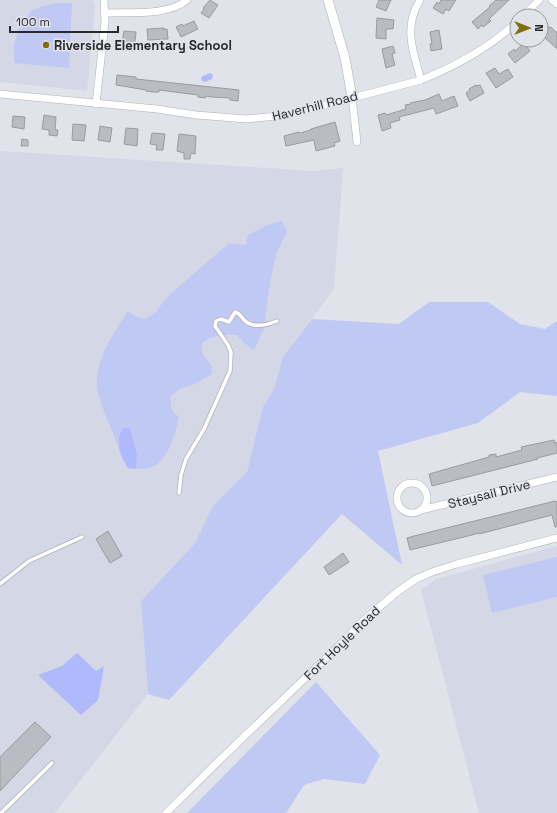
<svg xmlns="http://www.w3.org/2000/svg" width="557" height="813" font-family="'Space Grotesk',sans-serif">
<rect width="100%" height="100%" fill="#e1e3eb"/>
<g fill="#d4d7e6">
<polygon points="0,0 93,0 95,8 87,91 0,82"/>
<polygon points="0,151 313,171 343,168 334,289 283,357 274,389 263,408 247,472 213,506 195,543 141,601 148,694 55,813 0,813"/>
<polygon points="557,546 557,813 479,813 421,590 436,579"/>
</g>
<g fill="#c0c8f4">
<polygon points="57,3 72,3 69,68 14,63 14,45 20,26 31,11 43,6"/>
<path d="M282,221L287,231L276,255L270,282L264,328L254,350L244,343L237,335C224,334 213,335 202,343V353L212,366V374L195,384L179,389L170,397L172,411L179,417C175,433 168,465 148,468C144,469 140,469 136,469L137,455L133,443L119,434L118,446C112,429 98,402 97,384C96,358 114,333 128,311L135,316L144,319L156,312L166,298L229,243L246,245L248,235L267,225Z"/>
<polygon points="429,302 488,302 520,324 545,329 557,321 557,396 520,392 478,423 378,451 402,565 342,514 169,700 148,694 141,601 195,543 213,506 247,472 263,407 274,389 283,357 312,319 399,324"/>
<polygon points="557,557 557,597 492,613 483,575"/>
<polygon points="316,682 380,755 365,784 324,779 304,785 286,813 187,813"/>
</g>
<g fill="#afb9fb">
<polygon points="210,73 213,75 212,79 205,82 202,81 201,78 203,76"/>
<path d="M123,428H130L137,455L136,469L128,468C120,456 114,441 123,428Z"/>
<polygon points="77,653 96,671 104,666 98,700 81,715 38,675 62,666"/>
</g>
<g fill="#babbc3" stroke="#999ba2">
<polygon points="210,0 218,5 209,18 201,13 204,9 203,8"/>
<polygon points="379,0 391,0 386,11 376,7"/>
<polygon points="441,0 456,0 449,11 446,9 443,14 433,8 437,2 439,4"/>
<polygon points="496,0 509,0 489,19 491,21 483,27 482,25 478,29 472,22 490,7 489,6"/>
<polygon points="377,18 394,20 393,29 386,29 386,39 376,38"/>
<polygon points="194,21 198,29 181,37 176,27 182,24 183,26"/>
<polygon points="546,25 550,28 551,27 557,33 557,49 541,34 541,31"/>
<polygon points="164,28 164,30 167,29 168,39 148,40 147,29"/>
<polygon points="439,30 442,49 431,51 430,44 432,44 430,32"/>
<polygon points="124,31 136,32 134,51 120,49 120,42 122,43"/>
<polygon points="524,43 530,51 515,63 508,54 514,49 515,51"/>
<polygon points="393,46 395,53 392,54 395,65 386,68 382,49"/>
<polygon points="495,68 499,74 508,69 513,77 496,88 486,73"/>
<polygon points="117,75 136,77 136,79 239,90 238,101 230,100 230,98 211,97 206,96 205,98 198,97 198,95 159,90 159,92 154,92 146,91 146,90 116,85"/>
<polygon points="476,85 477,86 480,85 484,93 470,101 466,93 470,90 469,89"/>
<polygon points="439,94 442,101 454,96 458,106 436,114 434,108 399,117 400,120 390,123 391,128 382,131 378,115 385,113 386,115 406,109 405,105 411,104 410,103 425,100"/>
<polygon points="44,115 56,117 55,130 58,130 57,136 49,135 49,130 42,129"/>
<polygon points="13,116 25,117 24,129 12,127"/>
<polygon points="335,122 340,141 334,143 335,146 316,151 314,140 286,146 284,136 299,132 300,133 311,130 311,129"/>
<polygon points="73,124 86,125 84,141 72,140"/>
<polygon points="100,126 112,128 110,142 98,140"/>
<polygon points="126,128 138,129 137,146 124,144"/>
<polygon points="152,133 165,134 163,150 156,150 157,145 150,144"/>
<polygon points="179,134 196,136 195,154 191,153 190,159 184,159 184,153 177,151"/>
<polygon points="22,139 28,140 28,146 21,146"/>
<polygon points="554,440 555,443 557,442 557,453 537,458 538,459 432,486 429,474 489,457 489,455 496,454 496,457 522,450 521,447"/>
<polygon points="555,501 557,502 557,527 555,527 552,515 479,534 478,533 472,535 410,550 407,538 414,536"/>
<polygon points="108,531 122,556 110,563 96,539"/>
<polygon points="343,553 349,562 329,575 324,567"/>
<polygon points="35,722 51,737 0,791 0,757"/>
</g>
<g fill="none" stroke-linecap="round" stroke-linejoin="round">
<g stroke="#b0b1b9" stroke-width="5">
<g id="service">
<path d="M179,493L181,475L186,459L204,429L230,371L231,352L228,345L215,326L216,321L221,319L229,322L235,312C240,313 241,317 244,320C253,329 267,325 277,321"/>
<polyline points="0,584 29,561 82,537"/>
<polyline points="1,813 52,763"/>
</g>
</g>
<g stroke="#b0b1b9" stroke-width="8">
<g id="minor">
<path d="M420,0C403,28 413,51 421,80"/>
<polyline points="552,0 557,4"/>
<path d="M106,13C129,12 169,16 187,0"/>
<polyline points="523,16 539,0"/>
<path d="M0,94L157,109L196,115L247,119L287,115L421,80C456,66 489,48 517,22"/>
<polyline points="352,97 357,142"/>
<polyline points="96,104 105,22 104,0"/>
<circle cx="412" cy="498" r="15"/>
<polyline points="421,510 557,477"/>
<polyline points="166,813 228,752 346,639 363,621 397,592 416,579 432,572 457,564 557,538"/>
</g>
</g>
<g stroke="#b0b1b9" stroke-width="10">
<polyline id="tertiary" points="328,0 345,58 352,97"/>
</g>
<use href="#service" stroke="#fff" stroke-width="3.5"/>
<use href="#minor" stroke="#fff" stroke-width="7"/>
<use href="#tertiary" stroke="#fff" stroke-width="9"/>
</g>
<circle fill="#816f0d" stroke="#e1e3eb" stroke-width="1.5" cx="46" cy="45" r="4"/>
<g text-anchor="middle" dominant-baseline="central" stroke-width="3" stroke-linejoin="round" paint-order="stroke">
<g font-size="13" font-weight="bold" fill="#29292c" stroke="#e1e3eb" text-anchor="start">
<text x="54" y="45">Riverside Elementary School</text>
</g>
<g font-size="13" fill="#29292c" stroke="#e1e3eb">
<text transform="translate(315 106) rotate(-14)">Haverhill Road</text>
<text transform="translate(489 494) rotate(-14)">Staysail Drive</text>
<text transform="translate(342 643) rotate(-44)">Fort Hoyle Road</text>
</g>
</g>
<g transform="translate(529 28) rotate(90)"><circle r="19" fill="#e1e3eb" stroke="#97999f"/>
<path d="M0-3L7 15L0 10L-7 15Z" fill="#816f0d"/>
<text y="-6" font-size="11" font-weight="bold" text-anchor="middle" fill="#29292c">N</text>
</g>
<path d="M10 26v6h108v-6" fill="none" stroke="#29292c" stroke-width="2"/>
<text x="16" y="26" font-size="12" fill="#29292c" stroke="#e1e3eb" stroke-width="3" paint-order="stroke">100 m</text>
</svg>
